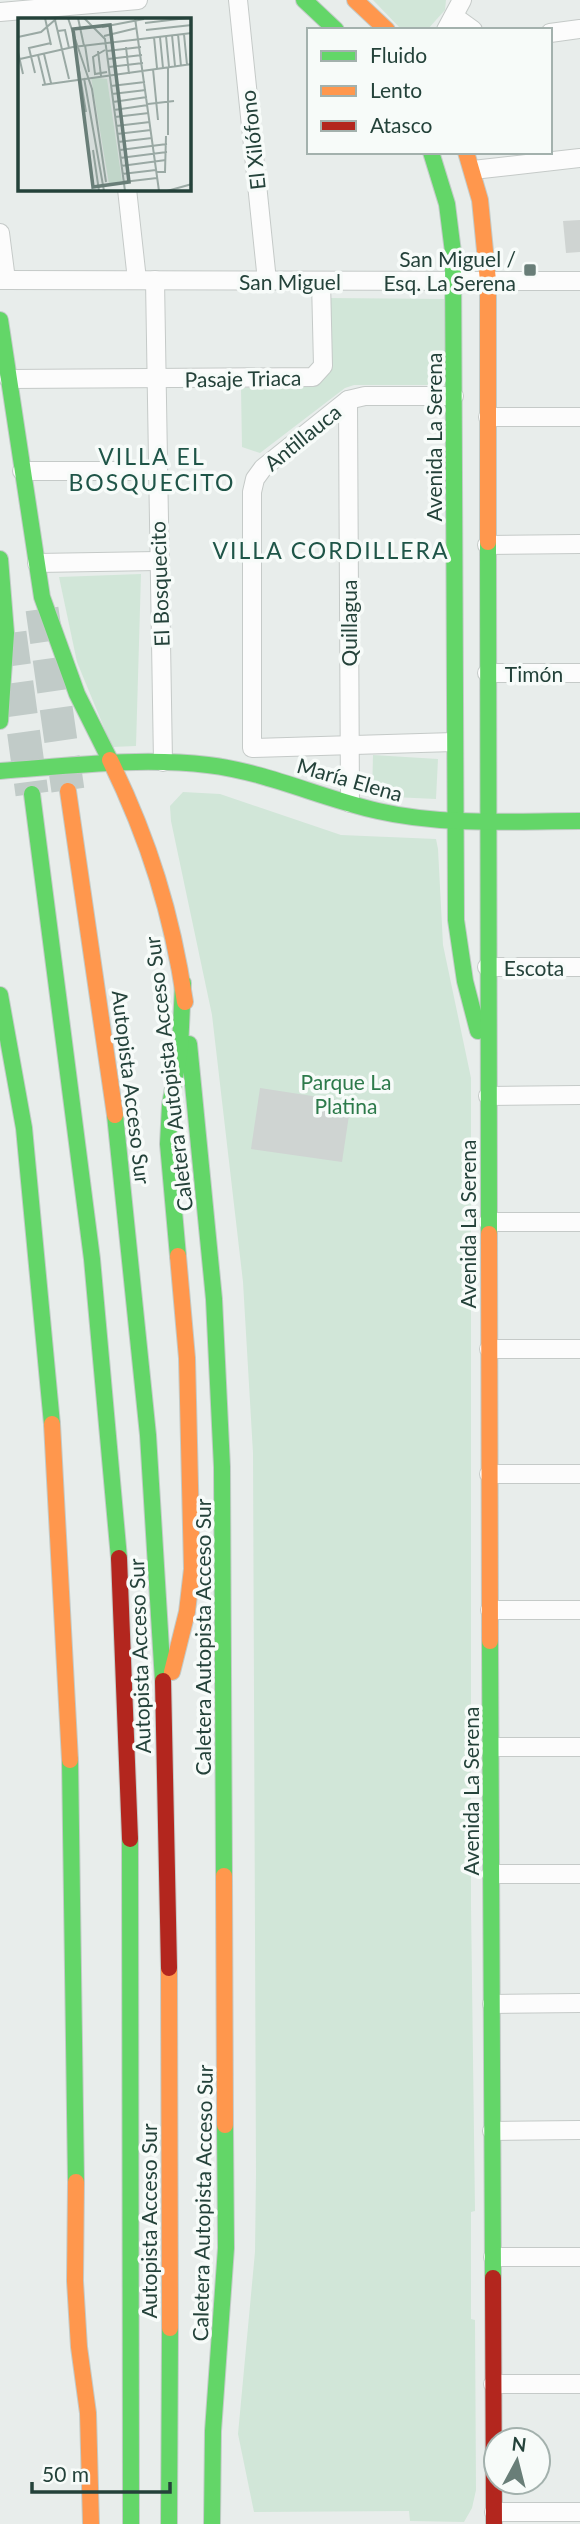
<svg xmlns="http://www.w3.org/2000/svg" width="580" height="2524" font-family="Lato,sans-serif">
<rect width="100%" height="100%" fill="#e8edeb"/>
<g fill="#d1e6d8">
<polygon points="373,0 446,0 445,10 427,30 402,30"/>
<polygon points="328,298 447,299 447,385 354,385 345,388 260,453 242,447 241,388 311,385 323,380 328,369"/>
<polygon points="141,574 136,746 112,747 77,662 59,577"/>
<polygon points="373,755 438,759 436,799 372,796"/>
<polygon points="183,792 220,794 341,835 436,839 438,849 443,945 471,1078 471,1905 475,2211 471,2212 471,2319 475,2320 476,2490 472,2508 464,2522 410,2521 409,2511 254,2512 238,2434 255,2252 256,2173 253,1453 243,1282 212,1015 171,821 170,806"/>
</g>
<g fill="#cfd4d2">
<polygon points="580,220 580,252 566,253 563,221"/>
<polygon points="260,1088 351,1102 342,1162 251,1149"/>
</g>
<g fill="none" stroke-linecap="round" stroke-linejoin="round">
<g stroke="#c1cbc8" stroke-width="33" stroke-dasharray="33 17" stroke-linecap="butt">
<polyline points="42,609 68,791"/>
<polyline points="10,633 32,794"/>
</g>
<g stroke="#c5cac8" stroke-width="20">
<g id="street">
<polyline points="238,0 267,281"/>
<polyline points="0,12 138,0"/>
<polyline points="455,17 473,30"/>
<polyline points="446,30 462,0"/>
<polyline points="550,33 580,29"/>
<polyline points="473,170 580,158"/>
<polyline points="127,189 137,280"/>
<polyline points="0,233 6,280"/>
<polyline points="0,280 580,281"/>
<polyline points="155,280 163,762"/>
<polyline points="9,379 313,377 323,366 321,281"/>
<polyline points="348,400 350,803"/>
<polyline points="488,417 580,417"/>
<polyline points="22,471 156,471"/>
<polyline points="487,545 580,544"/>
<polyline points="37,563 157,561"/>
<polyline points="487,673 580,673"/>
<polyline points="454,742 252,748 252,492 255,479 263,468 348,400 365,396 454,396"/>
<polyline points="487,967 580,967"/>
<polyline points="488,1096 580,1095"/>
<polyline points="488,1222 580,1222"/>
<polyline points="489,1349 580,1349"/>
<polyline points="489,1474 580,1474"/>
<polyline points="490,1610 580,1610"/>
<polyline points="490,1747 580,1747"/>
<polyline points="491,1874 580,1874"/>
<polyline points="492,2004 580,2003"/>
<polyline points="492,2131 580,2130"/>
<polyline points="493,2257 580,2257"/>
<polyline points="493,2384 580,2384"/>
<polyline points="494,2512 580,2512"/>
</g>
</g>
<g stroke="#c3cbc8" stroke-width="18">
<g id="fast">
<polyline points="304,0 336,30"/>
<polyline points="431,152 447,204 453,252 456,920 465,981 478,1031"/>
<polyline points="0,320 42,597 77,694 110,760"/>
<polyline points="488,542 489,1234"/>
<polyline points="0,559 6,633 0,721"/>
<path d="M0,771C69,766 139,757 208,765C267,772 320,798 378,811C444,826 513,821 580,821"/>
<polyline points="32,794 92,1259 119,1558"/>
<polyline points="0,995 24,1128 52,1424"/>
<polyline points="189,1044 214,1299 222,1467 224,1876"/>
<polyline points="115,1115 148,1435 163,1681"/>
<polyline points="178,1256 168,1144 170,1105 180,1049 183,983"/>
<polyline points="490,1641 493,2278"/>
<polyline points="70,1760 76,2182"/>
<polyline points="130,1839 131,2524"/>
<polyline points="169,2524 170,2328"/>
<polyline points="212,2524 213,2431 226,2248 225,2125"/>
</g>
</g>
<g stroke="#c3cbc8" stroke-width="18">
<g id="slow">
<polyline points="355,0 387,30"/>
<polyline points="466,152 480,200 488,281 488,542"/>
<path d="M110,760C149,840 172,914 185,1002"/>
<polyline points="68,791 115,1115"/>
<polyline points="489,1234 490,1641"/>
<polyline points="52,1424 70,1760"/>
<polyline points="172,1672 187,1612 192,1569 187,1358 178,1256"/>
<polyline points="224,1876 225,2125"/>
<polyline points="169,1968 170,2328"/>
<polyline points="76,2182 75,2281 79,2347 88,2413 91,2524"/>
</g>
</g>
<g stroke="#c3cbc8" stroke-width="18">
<g id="jam">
<polyline points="119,1558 130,1839"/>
<polyline points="163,1681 169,1968"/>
<polyline points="493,2278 494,2524"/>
</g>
</g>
<use href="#street" stroke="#fcfcfc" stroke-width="18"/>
<use href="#fast" stroke="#63d668" stroke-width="16"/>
<use href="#slow" stroke="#ff974d" stroke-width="16"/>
<use href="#jam" stroke="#b3261e" stroke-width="16"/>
</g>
<rect fill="#697e78" stroke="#f7fbf9" stroke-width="2.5" x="523" y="263" width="14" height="14" rx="3.5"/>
<g text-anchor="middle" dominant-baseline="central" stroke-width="7" stroke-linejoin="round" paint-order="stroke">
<g font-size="21" fill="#24423a" stroke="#f7fbf9">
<text transform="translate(252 140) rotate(-96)">El Xilófono</text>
<text x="290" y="281">San Miguel</text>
<text transform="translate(243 378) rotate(-1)">Pasaje Triaca</text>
<text transform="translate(302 437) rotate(-39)">Antillauca</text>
<text transform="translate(433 437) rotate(-90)">Avenida La Serena</text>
<text transform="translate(159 584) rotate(-92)">El Bosquecito</text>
<text transform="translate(348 623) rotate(-90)">Quillagua</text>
<text x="534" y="673">Timón</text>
<text transform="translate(350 779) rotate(16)">María Elena</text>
<text x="534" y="967">Escota</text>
<text transform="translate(168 1074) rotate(-97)">Caletera Autopista Acceso Sur</text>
<text transform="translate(132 1087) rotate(83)">Autopista Acceso Sur</text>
<text transform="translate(467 1224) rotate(-90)">Avenida La Serena</text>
<text transform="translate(202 1637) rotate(-90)">Caletera Autopista Acceso Sur</text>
<text transform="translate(139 1656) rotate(-92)">Autopista Acceso Sur</text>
<text transform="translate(470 1791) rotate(-90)">Avenida La Serena</text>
<text transform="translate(202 2203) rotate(-89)">Caletera Autopista Acceso Sur</text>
<text transform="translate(148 2221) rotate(-90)">Autopista Acceso Sur</text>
</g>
<g font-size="21" fill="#24423a" stroke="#f7fbf9" text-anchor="end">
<text x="516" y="258">San Miguel /<tspan x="516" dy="24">Esq. La Serena</tspan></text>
</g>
<g font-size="21" fill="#2d7a4b" stroke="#f7fbf9">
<text x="346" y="1081">Parque La<tspan x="346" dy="24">Platina</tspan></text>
</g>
<g font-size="23" letter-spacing="2" fill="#1f5548" stroke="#f7fbf9">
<text x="152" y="456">VILLA EL<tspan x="152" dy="26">BOSQUECITO</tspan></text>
<text x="331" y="550">VILLA CORDILLERA</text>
</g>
</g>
<g transform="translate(18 18)">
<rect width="173" height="173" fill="#e8edeb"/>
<path d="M73,59L89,61L104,163L91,166Z" fill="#d1e6d8"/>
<path fill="none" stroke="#9aa9a4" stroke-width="2" d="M27,0L33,27M50,0L74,71L88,164M60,0L66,28M66,0L87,21L107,173M117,0L141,173M37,2L51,61M127,5L169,0M84,9L126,1M128,12L174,7M40,13L47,12L51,30M160,16L163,48M166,16L169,47M154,17L157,48M86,18L119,10M148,18L151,49M0,19L23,14L38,1M136,19L139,50M142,19L145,50M67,27L71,54M108,29L111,56M87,32L75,39L77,56L89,54M80,33L83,58M89,33L123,29M0,34L5,56M26,36L33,65M20,37L27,66M2,41L55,29L174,15M90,41L124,37M60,46L68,94M91,49L125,45M150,49V117M135,51L140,102M17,55L11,30L33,25M66,60L86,173M24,67L174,46M93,68L127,64M94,76L128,72M95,84L129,79M130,86L156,83M96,92L130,87M97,99L131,95M98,108L132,104M99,116L133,112M100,124L134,120M75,132L81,173M102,132L149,126M102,140L149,134M103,148L148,142M138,154H147L148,118M104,156L138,152M105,164L139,160M149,173L174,166"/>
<path fill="#697e78" fill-opacity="0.15" stroke="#697e78" stroke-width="3.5" d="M92,7L111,164L75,169L55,11Z"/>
<rect width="173" height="173" fill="none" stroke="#24423a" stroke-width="3.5"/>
</g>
<rect x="307" y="28" width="245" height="126" fill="#f7fbf9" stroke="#a3b1ad" stroke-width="2"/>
<rect x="321" y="51" width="35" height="10" fill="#63d668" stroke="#a3b1ad" stroke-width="2"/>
<text x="370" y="63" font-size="21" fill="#24423a">Fluido</text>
<rect x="321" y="86" width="35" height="10" fill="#ff974d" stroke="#a3b1ad" stroke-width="2"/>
<text x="370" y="98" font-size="21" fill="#24423a">Lento</text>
<rect x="321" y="121" width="35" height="10" fill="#b3261e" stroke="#a3b1ad" stroke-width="2"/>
<text x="370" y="133" font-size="21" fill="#24423a">Atasco</text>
<g transform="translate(517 2461) rotate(7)"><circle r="33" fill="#f7fbf9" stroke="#a3b1ad" stroke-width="2"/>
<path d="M0-5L12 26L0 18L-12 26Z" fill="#697e78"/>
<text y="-10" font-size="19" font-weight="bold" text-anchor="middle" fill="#24423a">N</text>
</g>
<path d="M32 2482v10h138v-10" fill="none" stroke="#24423a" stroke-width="3.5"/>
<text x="42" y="2482" font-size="21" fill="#24423a" stroke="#f7fbf9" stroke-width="5" paint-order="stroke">50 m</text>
</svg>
